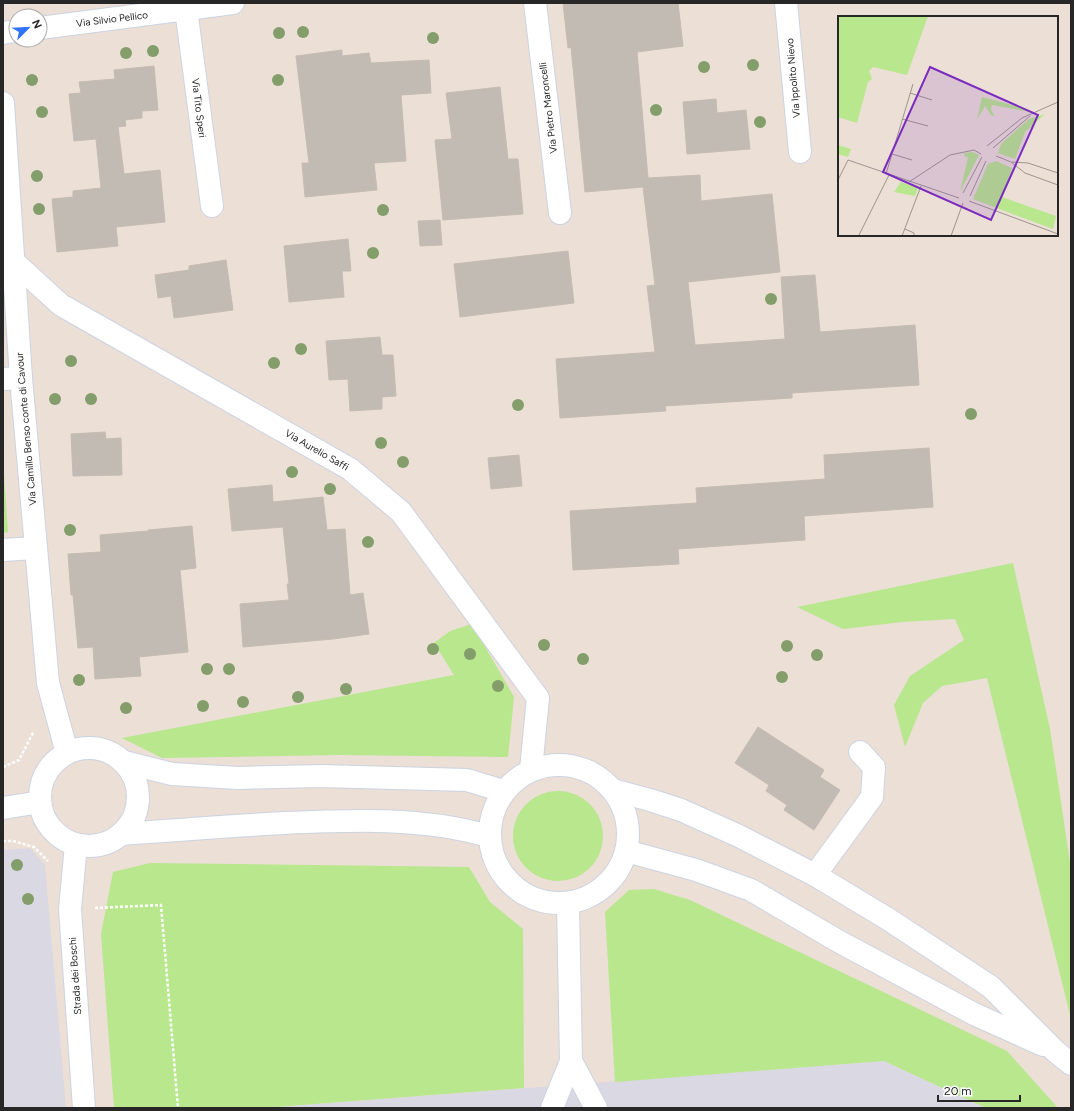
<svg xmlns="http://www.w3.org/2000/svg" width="1074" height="1111" font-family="Figtree,sans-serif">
<rect width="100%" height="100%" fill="#ebdfd6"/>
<g fill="#dad8e2">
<polygon points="30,848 45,865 66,1108 3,1108 3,850"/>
<polygon points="884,1061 986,1108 263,1108"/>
</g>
<g fill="#b8e78d">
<polygon points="3,460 8,532 3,533"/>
<polygon points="1013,563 1050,729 1071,869 1071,1019 987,678 942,686 923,703 905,747 894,705 910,676 964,640 955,619 902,622 843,629 797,607"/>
<polygon points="472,624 514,697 508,757 338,755 162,758 122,738 454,675 434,643 450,631"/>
<circle cx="558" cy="836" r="45"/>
<polygon points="150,863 469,867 490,902 523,929 524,1088 263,1108 114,1108 101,934 113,872"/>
<polygon points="654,889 690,900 1007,1051 1058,1108 986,1108 884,1061 615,1082 605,912 629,890"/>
</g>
<g fill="#c2bbb3" stroke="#c6bcb1">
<polygon points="563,3 678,3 683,46 637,52 648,178 700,175 701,201 772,194 780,272 688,282 695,345 785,339 781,277 815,275 820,332 915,325 919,385 792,393 792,398 665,406 666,411 560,418 556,359 655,352 647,286 655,285 643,187 585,192 571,47 568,48"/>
<polygon points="342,50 342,56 369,53 371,63 429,60 431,93 401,95 406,161 374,163 377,190 305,197 302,163 309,163 296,56"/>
<polygon points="154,66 158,110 142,111 142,118 125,120 126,126 118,127 124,174 160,170 165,222 116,227 118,246 57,252 52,199 73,197 73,191 101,188 96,139 74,141 69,94 81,93 79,82 115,79 114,70"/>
<polygon points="500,87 508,159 518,159 523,214 443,220 435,140 452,139 446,93"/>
<polygon points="716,99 717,113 746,110 750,149 687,154 683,102"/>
<polygon points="440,220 442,245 420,246 418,221"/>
<polygon points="348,239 351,271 342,271 344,297 289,302 284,246"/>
<polygon points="568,251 574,303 460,317 454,264"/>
<polygon points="226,260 233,310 174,318 171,296 158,298 155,275 189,270 189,266"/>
<polygon points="380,337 382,355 393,355 396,396 382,397 382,409 350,411 348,379 329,380 326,341"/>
<polygon points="105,432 106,439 121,438 122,475 73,476 71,434"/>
<polygon points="929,448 933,507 804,516 805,540 678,549 679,564 573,570 570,511 697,503 696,488 825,479 824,455"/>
<polygon points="519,455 522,486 491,489 488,458"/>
<polygon points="272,485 273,502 323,497 327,530 345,529 350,595 363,593 369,634 333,639 243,647 240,604 289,600 287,584 289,584 283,527 232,531 228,489"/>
<polygon points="192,526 196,568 180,570 188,652 139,657 141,676 95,679 93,647 78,648 73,595 71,595 68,554 101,552 100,535 148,531 148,530"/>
<polygon points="758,727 824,770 820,777 840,790 814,830 784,810 787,805 766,791 769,785 735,763"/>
</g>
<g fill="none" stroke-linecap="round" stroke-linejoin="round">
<g stroke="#ccd3e2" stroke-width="24">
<g id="minor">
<polyline points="535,3 560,213"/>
<polyline points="786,3 800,152"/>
<polyline points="186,9 212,206"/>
<polyline points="40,28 233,3"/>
<polyline points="3,33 16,31"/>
<polyline points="3,103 21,378 48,683 67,753"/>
<polyline points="14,262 61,305 350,469 401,512 538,698 531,769"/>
<polyline points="3,379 21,378"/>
<polyline points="3,550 36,548"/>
<circle cx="89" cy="797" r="49"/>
<polyline points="124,762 172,774 238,778 321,776 467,780 503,791"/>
<circle cx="559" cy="834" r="69"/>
<polyline points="613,790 650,800 681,810 739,836 815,875 888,919 991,987 1055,1051 1071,1064"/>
<polyline points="3,808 40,802"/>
<path d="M121,834C175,830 230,826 284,823C352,820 423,817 488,836"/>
<polyline points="76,845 70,909 84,1108"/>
<polyline points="626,851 696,870 751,890 838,941 974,1014 1043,1045"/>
<polyline points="815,875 872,797 874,767 860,752"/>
<polyline points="571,1061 596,1108"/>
<polyline points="552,1108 571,1061 568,904"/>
</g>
</g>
<g stroke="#fff" stroke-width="2.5" stroke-dasharray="3 2" stroke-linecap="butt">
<polyline points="3,767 19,760 34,731"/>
<polyline points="3,841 13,841 34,847 48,861"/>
<polyline points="95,908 161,905 178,1108"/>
</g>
<use href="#minor" stroke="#fff" stroke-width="22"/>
</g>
<g fill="#849e6b">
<circle cx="303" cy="32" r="6"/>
<circle cx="279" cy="33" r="6"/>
<circle cx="433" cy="38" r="6"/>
<circle cx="153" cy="51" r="6"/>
<circle cx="126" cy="53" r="6"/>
<circle cx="753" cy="65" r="6"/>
<circle cx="704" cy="67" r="6"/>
<circle cx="32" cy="80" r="6"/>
<circle cx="278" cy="80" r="6"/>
<circle cx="656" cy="110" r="6"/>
<circle cx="42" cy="112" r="6"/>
<circle cx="760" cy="122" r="6"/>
<circle cx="37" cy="176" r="6"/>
<circle cx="39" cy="209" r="6"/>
<circle cx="383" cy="210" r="6"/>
<circle cx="373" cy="253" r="6"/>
<circle cx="771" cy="299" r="6"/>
<circle cx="301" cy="349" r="6"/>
<circle cx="71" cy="361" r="6"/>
<circle cx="274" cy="363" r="6"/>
<circle cx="55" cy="399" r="6"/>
<circle cx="91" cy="399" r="6"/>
<circle cx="518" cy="405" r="6"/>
<circle cx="971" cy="414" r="6"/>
<circle cx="381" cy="443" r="6"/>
<circle cx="403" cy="462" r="6"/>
<circle cx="292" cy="472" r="6"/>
<circle cx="330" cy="489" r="6"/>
<circle cx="70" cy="530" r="6"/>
<circle cx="368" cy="542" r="6"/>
<circle cx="544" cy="645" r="6"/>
<circle cx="787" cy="646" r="6"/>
<circle cx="433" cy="649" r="6"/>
<circle cx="470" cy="654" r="6"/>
<circle cx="817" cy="655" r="6"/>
<circle cx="583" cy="659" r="6"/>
<circle cx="207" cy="669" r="6"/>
<circle cx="229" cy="669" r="6"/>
<circle cx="782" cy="677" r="6"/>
<circle cx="79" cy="680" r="6"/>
<circle cx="498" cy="686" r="6"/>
<circle cx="346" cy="689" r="6"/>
<circle cx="298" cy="697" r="6"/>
<circle cx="243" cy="702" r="6"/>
<circle cx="203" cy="706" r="6"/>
<circle cx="126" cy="708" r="6"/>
<circle cx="17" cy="865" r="6"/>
<circle cx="28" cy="899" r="6"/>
</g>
<g text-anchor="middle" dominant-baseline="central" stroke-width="3" stroke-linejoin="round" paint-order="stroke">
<g font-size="10" fill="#272727" stroke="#fff">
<text transform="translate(112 19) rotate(-7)">Via Silvio Pellico</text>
<text transform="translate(793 78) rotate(-95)">Via Ippolito Nievo</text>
<text transform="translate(199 108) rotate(83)">Via Tito Speri</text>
<text transform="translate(548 108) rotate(-97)">Via Pietro Maroncelli</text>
<text transform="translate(26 429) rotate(-95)">Via Camillo Benso conte di Cavour</text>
<text transform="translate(317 450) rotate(30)">Via Aurelio Saffi</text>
<text transform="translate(75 976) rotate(-94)">Strada dei Boschi</text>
</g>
</g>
<g transform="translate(838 16)">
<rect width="220" height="220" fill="#ebdfd6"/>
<path d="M0,0H90L69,59L35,51L31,55L34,63L30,66L19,107L0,101ZM144,81L189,93L192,96L154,89L153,94L157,100L153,99L147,90L139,104ZM207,98L187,116L177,143L160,137L163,128L191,103ZM0,129L13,133L10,141L0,138ZM135,136L141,139L122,176L130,141H127L126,137ZM158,145L174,152L164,181L218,200L215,213L135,183L150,148ZM63,166L80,172L77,180L56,176Z" fill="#b8e78d"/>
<path fill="none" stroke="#9d9590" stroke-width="1" d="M72,77L94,84M64,103L90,110M149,130L184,102L220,86M155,132L192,100M54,138L74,144M158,140L173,146L187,157L220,169M174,146L190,147L220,157M48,158L75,68M0,164L10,144L121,182M71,166L112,139L136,134L143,138M125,177L144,141M132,180L148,145M131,185L220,218M67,213L76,217V220M21,219L51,159M64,220L83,170M113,220L125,187"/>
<path fill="#7b2cbf" fill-opacity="0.15" stroke="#7b2cbf" stroke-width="2" d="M92,51L200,99L153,204L45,156Z"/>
<rect width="220" height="220" fill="none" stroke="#272727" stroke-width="2"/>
</g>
<rect width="1074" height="1111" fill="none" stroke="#272727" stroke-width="8"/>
<g transform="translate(28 28) rotate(66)"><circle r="19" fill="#ffffff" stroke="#a9a9a9"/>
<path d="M0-3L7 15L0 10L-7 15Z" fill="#3073ff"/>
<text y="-6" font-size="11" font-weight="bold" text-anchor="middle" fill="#272727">N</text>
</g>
<path d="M938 1095v6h82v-6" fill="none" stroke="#272727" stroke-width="2"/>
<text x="944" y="1095" font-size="12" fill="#272727" stroke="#ffffff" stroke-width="3" paint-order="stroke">20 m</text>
</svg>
